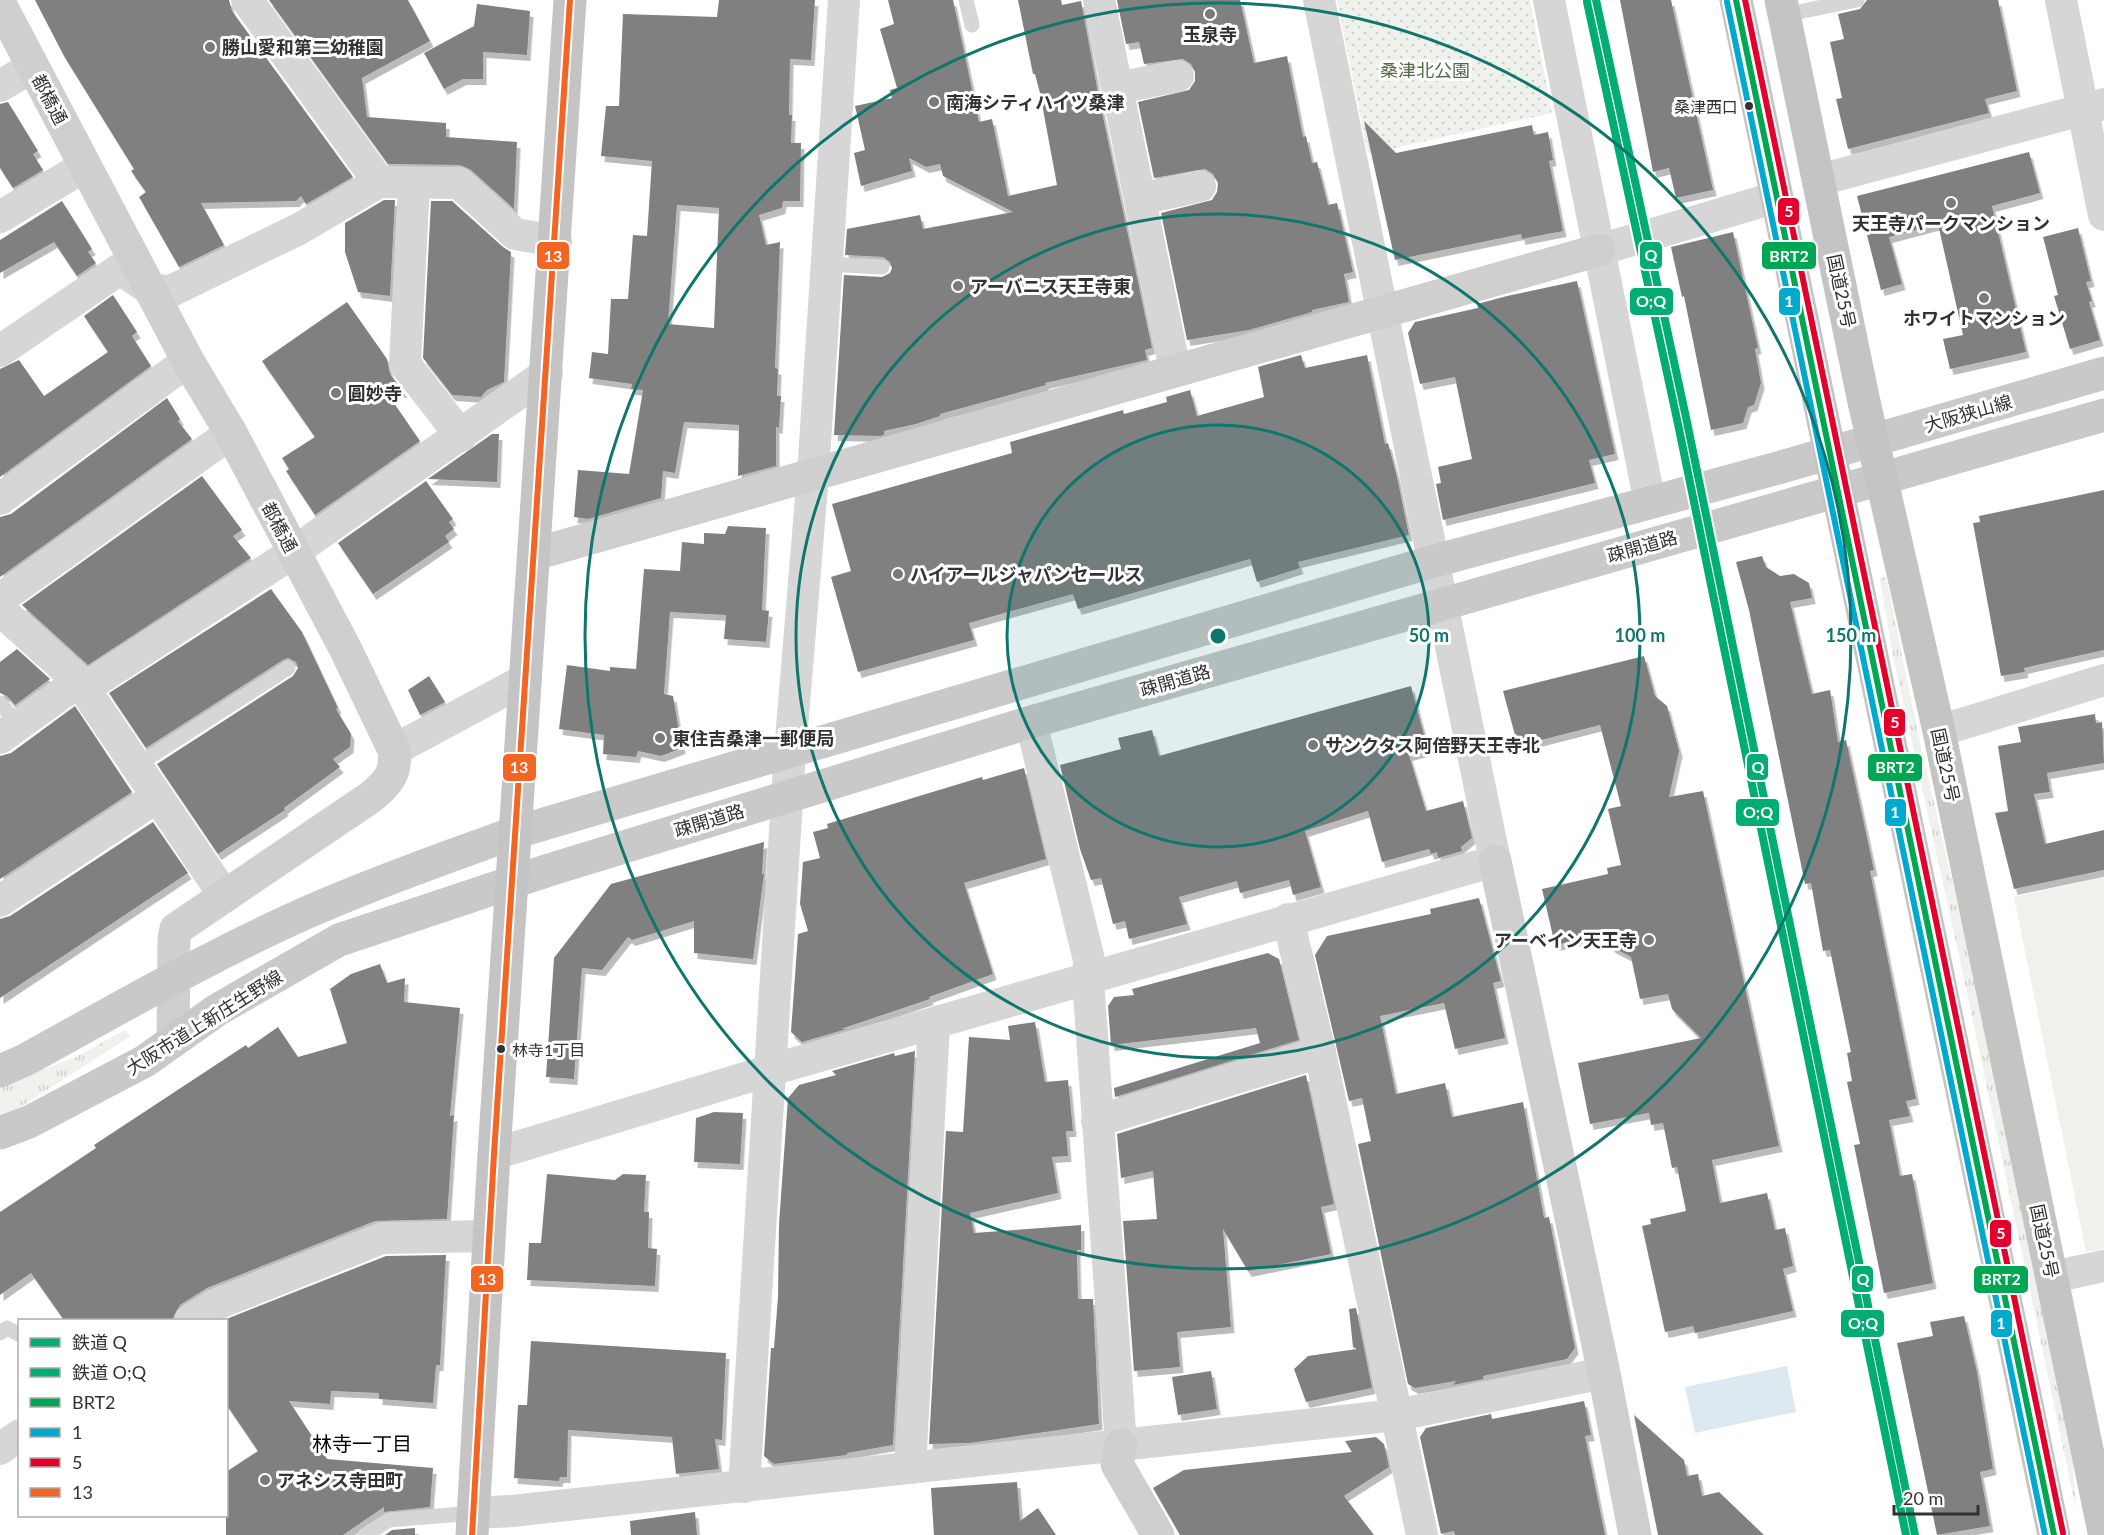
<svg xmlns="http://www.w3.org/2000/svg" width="2104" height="1535" font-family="Lato,'Noto Sans JP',sans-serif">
<defs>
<pattern id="grass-tufts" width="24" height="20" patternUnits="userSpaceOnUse" patternTransform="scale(1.5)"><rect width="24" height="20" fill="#eff2ec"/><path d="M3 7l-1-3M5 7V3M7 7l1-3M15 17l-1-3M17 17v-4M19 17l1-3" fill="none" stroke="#cdd0cb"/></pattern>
<pattern id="park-dots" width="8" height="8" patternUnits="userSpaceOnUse" patternTransform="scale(1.5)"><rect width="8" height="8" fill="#eff2ec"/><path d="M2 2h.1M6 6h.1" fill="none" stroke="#cdd0cb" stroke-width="1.8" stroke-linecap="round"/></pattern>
<filter id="shadow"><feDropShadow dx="3.5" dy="6" stdDeviation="0" flood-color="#0004"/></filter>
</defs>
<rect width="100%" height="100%" fill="#fff"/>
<g fill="url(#grass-tufts)">
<polygon points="1886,576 1918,733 1963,929 2073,1463 2076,1509 1964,979 1893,656 1880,579"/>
<polygon points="125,1030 131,1036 0,1120 0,1085 74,1058"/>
</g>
<polygon fill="url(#park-dots)" points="1337,0 1530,0 1552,113 1368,154"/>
<polygon fill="#eff2ec" points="2104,877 2104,1249 2086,1252 2014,897"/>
<polygon fill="#dde9f0" points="1787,1366 1796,1412 1695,1433 1685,1387"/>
<g fill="#808080" fill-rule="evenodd" filter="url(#shadow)">
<polygon points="35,0 229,0 232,11 353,177 306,204 301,196 296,201 201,203 224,245 179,267 139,197 146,192 131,171 134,169 64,56"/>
<polygon points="269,0 408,0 430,41 362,78 367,117 446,123 446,137 517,142 514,209 471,170 460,165 388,164"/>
<path d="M719,0H815L811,60L790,59L789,115H792L791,143H801L800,201H783L782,208L759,215L766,245L780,242L775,368L778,369L777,396H781L779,428L776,427V466L738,476L739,425L684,422L675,473L663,471L661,498L588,519L574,517L578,470L629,474L643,390L631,389L632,384L589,378L592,352L608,354L611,299H628L633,235L647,236L652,161L601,156L606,106H619L623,14L717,17ZM677,205L719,208L714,328L668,324Z"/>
<polygon points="888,0 953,0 979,122 992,119 1008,196 1057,185 1040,93 1035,74 1033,74 1018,0 1061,0 1062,5 1081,1 1099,98 1152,348 1145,350 1147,360 1045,383 1046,385 940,414 940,416 916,424 884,431 884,435 880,436 834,435 844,275 882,277 890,273 892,268 890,262 883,257 845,255 847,229 920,215 923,229 1013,212 943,176 940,164 926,167 909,158 912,171 861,186 854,153 865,150 855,106 892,98 890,90 897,88 880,29 894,24"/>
<polygon points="1117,0 1240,0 1254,63 1287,56 1303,137 1306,136 1312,163 1317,162 1328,205 1337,203 1353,272 1344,274 1349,302 1312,310 1312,312 1249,330 1187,340 1161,213 1212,200 1217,192 1218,183 1213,174 1205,169 1154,178 1138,102 1189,90 1195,81 1195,72 1191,64 1183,59 1144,64 1139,42 1126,44"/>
<polygon points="1620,0 1671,0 1713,190 1676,198 1669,168 1653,172"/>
<polygon points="1867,0 1998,0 2017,91 1985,99 1989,113 1848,149 1836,99 1842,98 1830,42 1844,39 1838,14 1860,9"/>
<polygon points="477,4 530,11 527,55 483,52 483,79 463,79 444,89 424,53 474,26"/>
<polygon points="8,102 38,151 33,154 43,170 13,188 0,168 0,104"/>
<polygon points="1364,121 1396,153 1532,125 1534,135 1548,132 1553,160 1549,161 1563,231 1522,239 1521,234 1395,260"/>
<polygon points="2029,152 2040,193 1992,206 2026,352 1950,369 1943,339 1963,335 1938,224 1889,237 1902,284 1881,290 1857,196"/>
<polygon points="384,200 395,200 390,296 358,292 345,252 345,223"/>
<polygon points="62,201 92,249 88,252 96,263 77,276 54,242 0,273 0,240"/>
<polygon points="431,201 452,201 503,247 511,252 504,382 487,390 481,397 452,395 423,358"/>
<polygon points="2078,228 2091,281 2086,282 2092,301 2089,302 2100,340 2070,349 2054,296 2058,295 2043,237"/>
<polygon points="1733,232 1758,348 1755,349 1761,383 1754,405 1748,407 1743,423 1711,430 1684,296 1682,297 1671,247"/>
<polygon points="1577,281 1615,454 1589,460 1595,483 1443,520 1436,484 1441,483 1438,467 1472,459 1455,377 1420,384 1408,333 1415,322 1478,308 1477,304 1507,296"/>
<polygon points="113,295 137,332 132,336 151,366 0,477 0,369 19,360 44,396 108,352 84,316"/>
<polygon points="347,302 387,359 390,374 404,392 385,390 420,441 315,515 286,471 289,469 282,458 315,437 262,361"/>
<polygon points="1301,355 1305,368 1367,355 1385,444 1388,443 1397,477 1409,535 1298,562 1300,568 1257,582 1250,559 1078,609 1073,594 969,623 974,640 858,672 831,577 851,571 832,504 1012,453 1010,442 1123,410 1124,414 1167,402 1166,397 1190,390 1197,416 1264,397 1258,367"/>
<polygon points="167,398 180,419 178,421 192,439 0,577 0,517 11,514"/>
<polygon points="492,434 499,434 497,482 428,479"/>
<polygon points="202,476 242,530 233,536 251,558 88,665 22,605"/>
<polygon points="426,481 453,519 449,522 454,529 445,536 449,542 373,594 338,543"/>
<polygon points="2104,490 2104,650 2024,668 2025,672 2001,676 1973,523 1980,522 1979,516"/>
<polygon points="728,526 766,528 762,610 769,611 766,642 724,639 726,615 670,612 664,694 673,696 682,748 661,756 638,751 636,757 603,754 604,735 559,729 567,665 610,671 610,667 636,669 644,569 680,571 682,542 704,544 704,533 725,534"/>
<polygon points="1762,556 1766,567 1780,576 1794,574 1809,583 1812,598 1790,602 1812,694 1830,690 1838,742 1846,740 1874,870 1870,871 1916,1099 1906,1101 1910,1116 1889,1120 1900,1176 1912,1174 1933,1283 1884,1293 1854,1145 1860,1144 1847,1082 1852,1081 1847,1053 1851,1052 1830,950 1823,951 1811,883 1805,884 1749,610 1736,562"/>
<polygon points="271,589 302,632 338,708 336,709 351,734 350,747 333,759 340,767 284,808 285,810 218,854 157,764 293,676 298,668 296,662 288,658 283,660 146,748 109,693"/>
<polygon points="17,649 50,679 15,705 7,696 0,693 0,662"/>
<polygon points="1644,656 1655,696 1667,706 1679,751 1669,797 1703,791 1779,1146 1712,1160 1720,1203 1767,1193 1775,1230 1785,1228 1793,1266 1783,1269 1793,1311 1695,1333 1693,1326 1665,1332 1642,1226 1651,1224 1650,1219 1686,1211 1677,1167 1672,1168 1663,1123 1651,1125 1649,1113 1590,1124 1578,1063 1701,1038 1672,1009 1668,994 1640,999 1631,957 1612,947 1604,935 1555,945 1542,889 1608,874 1607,868 1621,865 1608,809 1621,806 1600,725 1518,746 1503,691"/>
<polygon points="429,676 445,702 420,715 408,690"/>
<polygon points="1411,686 1428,750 1409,755 1426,811 1463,801 1472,838 1461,847 1462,851 1438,858 1437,852 1431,854 1429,849 1382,862 1368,811 1305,831 1321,887 1293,895 1289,880 1240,893 1237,881 1179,897 1187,924 1129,939 1125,921 1113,924 1101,878 1091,880 1080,849 1060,765 1121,749 1118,738 1152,730 1159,756"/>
<polygon points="75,706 132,792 0,879 0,756 11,753"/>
<polygon points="2095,714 2096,723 2102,722 2104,763 2047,773 2050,792 2034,794 2045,844 2104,830 2104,870 2014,889 1995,813 2008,811 1998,746 2021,742 2018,727"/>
<polygon points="1024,768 1046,859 964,883 993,974 929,997 930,999 841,1029 847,1029 802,1042 791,1032 798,934 808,931 800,904 803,862 820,858 813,832 828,828 827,824 982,777 983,780"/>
<polygon points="153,822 188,873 0,998 0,919 10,916"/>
<polygon points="764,842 762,874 764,874 753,959 694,953 694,921 632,940 628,937 602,970 582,968 574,1079 546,1077 554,958 611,884"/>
<polygon points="1479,898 1501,981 1493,983 1505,1038 1455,1049 1444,1003 1380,1016 1396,1094 1445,1083 1452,1117 1523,1102 1544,1218 1549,1217 1575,1348 1567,1359 1483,1376 1484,1379 1453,1385 1456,1381 1415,1388 1408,1384 1358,1144 1371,1141 1362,1098 1349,1101 1315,955 1327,936 1431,914 1430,909"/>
<polygon points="1268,953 1279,959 1299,1040 1115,1097 1114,1088 1260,1043 1256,1028 1111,1045 1108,1006 1114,997 1134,995 1132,989"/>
<polygon points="380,964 387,983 405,978 404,1002 460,1008 450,1116 454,1115 447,1219 375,1221 207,1288 180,1305 172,1320 64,1320 31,1273 0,1295 0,1212 96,1148 94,1145 246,1045 248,1048 278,1027 298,1057 347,1043 330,989 351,974"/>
<polygon points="1035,1022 1045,1082 1068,1080 1073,1131 1066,1131 1068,1156 1052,1157 1058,1193 970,1213 974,1233 1081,1225 1081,1250 1077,1250 1078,1299 1093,1299 1099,1424 970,1443 929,1444 946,1131 963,1132 969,1037 1010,1040 1008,1026"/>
<polygon points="915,1051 893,1445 847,1453 847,1455 774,1464 764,1456 771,1348 774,1348 778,1297 779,1224 788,1098 799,1085 836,1075 832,1071 894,1053 895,1056"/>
<polygon points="1306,1075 1334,1204 1321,1207 1331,1254 1248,1271 1223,1229 1231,1327 1177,1332 1180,1367 1134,1371 1123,1221 1157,1219 1153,1171 1121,1178 1117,1134"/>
<polygon points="714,1112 743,1113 740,1164 694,1162 696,1118"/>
<polygon points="547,1174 615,1180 623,1174 646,1175 644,1212 649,1212 648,1248 657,1249 655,1286 527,1280 529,1243 541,1243"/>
<polygon points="446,1255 440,1365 436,1365 433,1403 379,1399 379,1393 331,1391 330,1404 289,1401 327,1459 433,1468 430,1507 384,1512 384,1507 343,1535 226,1535 226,1472 258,1451 226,1404 226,1320 224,1320 386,1256"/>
<polygon points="1356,1308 1372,1388 1306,1402 1294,1369 1308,1356 1357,1349 1353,1347 1349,1309"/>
<polygon points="1964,1316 1977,1372 1993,1469 1980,1472 1990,1526 1937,1535 1897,1343 1933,1336 1930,1322"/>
<polygon points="531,1341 726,1353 722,1440 715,1439 719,1469 676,1474 672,1437 568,1430 567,1477 560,1477 559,1481 514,1478 518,1405 527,1405"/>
<polygon points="1211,1371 1217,1409 1178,1415 1172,1377"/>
<polygon points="1584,1401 1591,1435 1585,1436 1605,1535 1455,1535 1454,1531 1441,1534 1420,1437 1426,1428 1491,1414 1492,1419"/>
<polygon points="1634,1415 1684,1460 1687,1476 1698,1474 1702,1496 1719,1492 1764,1535 1658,1535"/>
<polygon points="1376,1437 1384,1444 1389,1467 1344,1496 1374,1535 1180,1535 1153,1488 1184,1470 1352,1452 1345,1441"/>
<polygon points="1017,1482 1020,1521 1038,1508 1056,1535 934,1535 931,1488"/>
<polygon points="695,1512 697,1535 631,1535 630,1521"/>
<polygon points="415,1528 415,1535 385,1535 392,1530"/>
</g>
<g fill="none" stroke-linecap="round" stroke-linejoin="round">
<g stroke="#d6d6d6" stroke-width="15">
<polyline points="966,0 972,25"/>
<polyline points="1784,15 1857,0"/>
<polyline points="827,264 882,267"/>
<polyline points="0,703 18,725"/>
<polyline points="137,765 288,668"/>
<polyline points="0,1333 7,1328 20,1335"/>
<polyline points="365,1535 389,1520 474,1513"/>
</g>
<g stroke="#d6d6d6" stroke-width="32">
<polyline points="247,0 379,182"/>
<polyline points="1099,0 1175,370"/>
<polyline points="1549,0 1650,503"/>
<polyline points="2061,0 2104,215"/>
<polyline points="0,86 32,67"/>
<polyline points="1117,88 1178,76"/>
<polyline points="1819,180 2104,104"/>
<polyline points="414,183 405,364 461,436"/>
<polyline points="1140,199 1200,186"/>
<polyline points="0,217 85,166"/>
<polyline points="1599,250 1777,197"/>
<polyline points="0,351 120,269 151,290 171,291 299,229 379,182 459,183 515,234 556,241"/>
<polyline points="0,499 188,361"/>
<polyline points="0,599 231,433"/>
<polyline points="0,610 79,681 224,895"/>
<polyline points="83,689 294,552 547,373"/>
<polyline points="1031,722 1089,960 1088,980 1121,1445"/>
<polyline points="1939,731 2104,680"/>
<polyline points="0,738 79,681"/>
<polyline points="394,750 526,679"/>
<polyline points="0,901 157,797"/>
<polyline points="1288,919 1320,1052 1422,1535"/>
<polyline points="1097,1121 1320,1052"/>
<path d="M494,1154L771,1070L1495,861C1434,574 1378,287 1319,0"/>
<polyline points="2052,1277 2104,1266"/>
<polyline points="190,1320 214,1305 382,1238 489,1236"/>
<polyline points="0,1449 20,1435"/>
<polyline points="910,1468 934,1025"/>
<polyline points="744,1487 790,752 813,474 844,0"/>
<polyline points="474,1513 512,1511 1397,1415 1604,1373"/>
</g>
<g stroke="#cfcfcf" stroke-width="33">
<path d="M0,4L188,361L231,433L345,648L394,750C397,773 388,783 371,797L176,929L174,939L173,1041"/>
<polyline points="535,554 1599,250"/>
<polyline points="1495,861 1604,1373 1635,1535"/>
<polyline points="1121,1445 1117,1464 1158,1535"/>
</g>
<g stroke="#c9c9c9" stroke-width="33">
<path d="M0,1071L25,1060C118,1009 211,955 308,912C377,882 447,857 517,832L1431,562L1778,468L2104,373"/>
<polyline points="0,1133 29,1122 145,1061 217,1010 339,940 549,870 1031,722 2104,415"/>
</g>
<g stroke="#c4c4c4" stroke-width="33">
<polyline points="1736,0 2054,1535"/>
<polyline points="1781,0 1864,402 1939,731 2104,1532"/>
<polyline points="472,1535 494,1154 570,0"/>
</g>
<g stroke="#fff" stroke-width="10">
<polyline id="bus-1" points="1736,0 2054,1535"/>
</g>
<g stroke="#fff" stroke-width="10">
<polyline id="bus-2" points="1727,2 2045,1535"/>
</g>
<g stroke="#fff" stroke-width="10">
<polyline id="bus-3" points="1745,0 2063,1533"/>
</g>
<g stroke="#fff" stroke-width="10">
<polyline id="bus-4" points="472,1535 494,1154 570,0"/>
</g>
<use href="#bus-1" stroke="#00a651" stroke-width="6"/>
<use href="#bus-2" stroke="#00a9ce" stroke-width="6"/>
<use href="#bus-3" stroke="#e4002b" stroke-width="6"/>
<use href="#bus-4" stroke="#f26522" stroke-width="6"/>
<g stroke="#fff" stroke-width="12">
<polyline id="rail-1" points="1596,0 1687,422 1915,1535"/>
</g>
<g stroke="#fff" stroke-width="12">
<polyline id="rail-2" points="1587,2 1678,424 1906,1535"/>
</g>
<use href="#rail-1" stroke="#02ad73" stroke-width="8"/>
<use href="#rail-2" stroke="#02ad73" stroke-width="8"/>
</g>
<circle cx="1218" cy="636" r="211" fill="#0f766e" fill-opacity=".12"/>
<g fill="none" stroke="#0f766e" stroke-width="3">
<circle cx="1218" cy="636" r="211"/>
<circle cx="1218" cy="636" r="422"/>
<circle cx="1218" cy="636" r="633"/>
</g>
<g fill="#7a7a7a" stroke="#fff" stroke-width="2">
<circle cx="1210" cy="14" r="6"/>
<circle cx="210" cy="47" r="6"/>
<circle cx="934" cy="102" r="6"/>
<circle cx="1951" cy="203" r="6"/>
<circle cx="958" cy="286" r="6"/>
<circle cx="1984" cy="298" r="6"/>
<circle cx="336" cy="393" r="6"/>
<circle cx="898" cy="574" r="6"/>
<circle cx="660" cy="738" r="6"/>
<circle cx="1313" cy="745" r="6"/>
<circle cx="1649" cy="940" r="6"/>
<circle cx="265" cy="1480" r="6"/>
</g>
<g fill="#323232" stroke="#fff" stroke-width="2">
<circle cx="1749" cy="106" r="5"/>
<circle cx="501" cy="1049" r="5"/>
</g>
<g text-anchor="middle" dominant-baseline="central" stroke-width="6" stroke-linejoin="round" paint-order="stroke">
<g font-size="16" fill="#323232" stroke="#fff" text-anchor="end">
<text x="1738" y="106">桑津西口</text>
<text x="512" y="1049" text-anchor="start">林寺1丁目</text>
</g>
<g font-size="18" font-weight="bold" fill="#323232" stroke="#fff" text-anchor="start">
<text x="1210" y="34" text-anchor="middle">玉泉寺</text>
<text x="222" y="47">勝山愛和第二幼稚園</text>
<text x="946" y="102">南海シティハイツ桑津</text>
<text x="1951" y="223" text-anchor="middle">天王寺パークマンション</text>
<text x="970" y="286">アーバニス天王寺東</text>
<text x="1984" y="318" text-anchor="middle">ホワイトマンション</text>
<text x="348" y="393">圓妙寺</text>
<text x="910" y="574">ハイアールジャパンセールス</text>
<text x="672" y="738">東住吉桑津一郵便局</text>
<text x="1325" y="745">サンクタス阿倍野天王寺北</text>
<text x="1637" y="940" text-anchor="end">アーベイン天王寺</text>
<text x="277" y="1480">アネシス寺田町</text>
</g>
<g font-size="18" fill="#556b43" stroke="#fff">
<text x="1425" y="70">桑津北公園</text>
</g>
<g font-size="18" fill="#323232" stroke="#fff">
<text transform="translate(50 99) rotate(62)">都橋通</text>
<text transform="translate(1842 291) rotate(78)">国道25号</text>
<text transform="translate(1968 413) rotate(-16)">大阪狭山線</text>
<text transform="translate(280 527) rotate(62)">都橋通</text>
<text transform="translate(1642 546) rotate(-16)">疎開道路</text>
<text transform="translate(1175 680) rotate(-16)">疎開道路</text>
<text transform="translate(1946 765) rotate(78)">国道25号</text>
<text transform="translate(709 820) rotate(-17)">疎開道路</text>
<text transform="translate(204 1022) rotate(-32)">大阪市道上新庄生野線</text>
<text transform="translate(2045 1241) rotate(78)">国道25号</text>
</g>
<g font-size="20" fill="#000" stroke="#fff">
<text x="362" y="1443">林寺一丁目</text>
</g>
</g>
<circle cx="1218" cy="636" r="9" fill="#0f766e" stroke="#fff" stroke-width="3"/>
<g font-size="18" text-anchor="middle" font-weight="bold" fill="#0f766e" stroke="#fff" stroke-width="6" stroke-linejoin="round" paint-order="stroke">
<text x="1429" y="642">50 m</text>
<text x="1640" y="642">100 m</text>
<text x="1851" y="642">150 m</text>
</g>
<g stroke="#fff" stroke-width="2">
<rect x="1777" y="197" width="23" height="29" rx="6" fill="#e4002b"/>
<rect x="1639" y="241" width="24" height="29" rx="6" fill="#02ad73"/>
<rect x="536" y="241" width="34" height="29" rx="6" fill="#f26522"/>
<rect x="1761" y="241" width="56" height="29" rx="6" fill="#00a651"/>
<rect x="1629" y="287" width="45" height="29" rx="6" fill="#02ad73"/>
<rect x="1778" y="287" width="23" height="29" rx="6" fill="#00a9ce"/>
<rect x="1883" y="708" width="23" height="29" rx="6" fill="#e4002b"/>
<rect x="1746" y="753" width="23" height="28" rx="6" fill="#02ad73"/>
<rect x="502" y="753" width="35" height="29" rx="6" fill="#f26522"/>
<rect x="1867" y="753" width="56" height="29" rx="6" fill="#00a651"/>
<rect x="1735" y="798" width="45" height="29" rx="6" fill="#02ad73"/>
<rect x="1884" y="798" width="23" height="29" rx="6" fill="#00a9ce"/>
<rect x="1989" y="1219" width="23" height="29" rx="6" fill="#e4002b"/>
<rect x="1851" y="1265" width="23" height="28" rx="6" fill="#02ad73"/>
<rect x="470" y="1265" width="34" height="28" rx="6" fill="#f26522"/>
<rect x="1973" y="1265" width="56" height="29" rx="6" fill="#00a651"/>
<rect x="1840" y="1309" width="45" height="29" rx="6" fill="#02ad73"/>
<rect x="1990" y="1309" width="23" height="29" rx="6" fill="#00a9ce"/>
</g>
<g font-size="16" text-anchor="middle" font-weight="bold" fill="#fff">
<text x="1789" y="217">5</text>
<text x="1651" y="261">Q</text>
<text x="553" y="262">13</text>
<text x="1789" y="262">BRT2</text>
<text x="1651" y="307">O;Q</text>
<text x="1789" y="307">1</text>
<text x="1895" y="728">5</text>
<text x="1758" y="773">Q</text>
<text x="519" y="773">13</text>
<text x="1895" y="773">BRT2</text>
<text x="1758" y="818">O;Q</text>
<text x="1895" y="818">1</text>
<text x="2001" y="1239">5</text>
<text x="1863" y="1285">Q</text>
<text x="487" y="1285">13</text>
<text x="2001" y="1285">BRT2</text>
<text x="1863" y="1329">O;Q</text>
<text x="2001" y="1329">1</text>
</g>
<rect x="18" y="1319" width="210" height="198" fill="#ffffff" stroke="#adadad" stroke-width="1.5"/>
<rect x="30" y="1338" width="30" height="9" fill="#02ad73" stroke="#adadad" stroke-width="1.5"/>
<text x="72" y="1349" font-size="18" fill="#323232">鉄道 Q</text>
<rect x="30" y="1368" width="30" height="9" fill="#02ad73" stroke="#adadad" stroke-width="1.5"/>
<text x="72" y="1379" font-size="18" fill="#323232">鉄道 O;Q</text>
<rect x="30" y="1398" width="30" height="9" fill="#00a651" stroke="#adadad" stroke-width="1.5"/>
<text x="72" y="1409" font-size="18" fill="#323232">BRT2</text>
<rect x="30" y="1428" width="30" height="9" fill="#00a9ce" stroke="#adadad" stroke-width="1.5"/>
<text x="72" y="1439" font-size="18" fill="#323232">1</text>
<rect x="30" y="1458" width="30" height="9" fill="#e4002b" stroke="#adadad" stroke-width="1.5"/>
<text x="72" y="1469" font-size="18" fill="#323232">5</text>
<rect x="30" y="1488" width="30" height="9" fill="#f26522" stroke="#adadad" stroke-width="1.5"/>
<text x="72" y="1499" font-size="18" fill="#323232">13</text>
<path d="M1894 1505v9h84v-9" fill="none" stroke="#323232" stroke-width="3"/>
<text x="1903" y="1505" font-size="18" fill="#323232" stroke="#ffffff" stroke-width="4.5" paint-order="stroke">20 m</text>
</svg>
